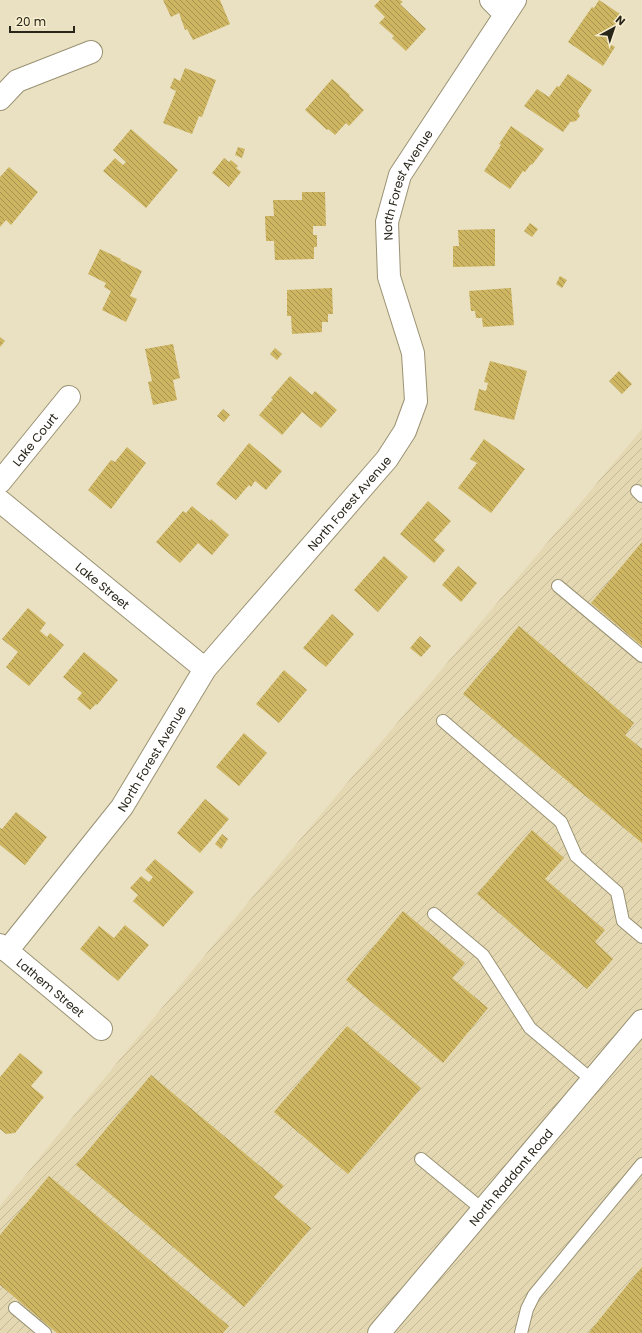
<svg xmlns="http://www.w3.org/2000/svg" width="642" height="1333" font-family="Poppins,sans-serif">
<defs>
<pattern id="industrial-furrows" width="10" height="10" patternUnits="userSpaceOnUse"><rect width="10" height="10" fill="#e3d8b1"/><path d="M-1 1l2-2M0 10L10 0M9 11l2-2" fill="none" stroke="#c3b998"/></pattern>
<pattern id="building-back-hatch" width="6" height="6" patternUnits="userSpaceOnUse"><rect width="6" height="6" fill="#cdb561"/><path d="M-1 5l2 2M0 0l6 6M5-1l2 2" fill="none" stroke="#a6934f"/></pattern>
</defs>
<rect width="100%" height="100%" fill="#eae1c2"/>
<polygon fill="url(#industrial-furrows)" points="642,429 642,1333 0,1333 0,1206 273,872"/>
<g fill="url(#building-back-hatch)">
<polygon points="163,0 220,0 230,24 193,40 187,29 185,30 179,13 171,17"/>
<polygon points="380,0 400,0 403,2 400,4 426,29 406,51 392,38 394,36 379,23 385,17 374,6"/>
<polygon points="599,0 623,16 607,42 615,47 603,66 568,42 592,7 594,8"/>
<polygon points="185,68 216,80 202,117 199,116 192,134 163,123 176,91 170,88 174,78 180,81"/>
<polygon points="568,74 592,90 578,111 580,116 576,121 572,122 571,121 563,132 524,106 537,89 549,97 557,86 559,87"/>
<polygon points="332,79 350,95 349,96 364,110 349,126 346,123 335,135 328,129 327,130 305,110"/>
<polygon points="511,126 544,149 532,165 531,164 525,172 523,171 510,189 484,171 501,145 499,144"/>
<polygon points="131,129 178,170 146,208 103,171 115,158 123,165 126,162 113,150"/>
<polygon points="238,147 245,149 242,158 235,155"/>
<polygon points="224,158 229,162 231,160 238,166 236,168 241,172 229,187 212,173"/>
<polygon points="9,167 38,192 11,225 6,220 0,227 0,177"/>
<polygon points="302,192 325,192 326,226 313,226 313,235 317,235 317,247 314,247 314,259 275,260 274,241 266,241 265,216 274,216 273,200 302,200"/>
<polygon points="530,223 538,229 532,237 524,231"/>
<polygon points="495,229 495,266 453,267 453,246 459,246 458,230"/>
<polygon points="100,249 121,259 120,260 142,271 130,296 137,299 126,322 102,310 111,291 104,287 106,283 88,274"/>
<polygon points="560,276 567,280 562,288 556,284"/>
<polygon points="332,288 333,314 328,314 328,322 322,322 322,332 292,334 291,316 287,316 287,290"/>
<polygon points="511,288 514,325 483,327 482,318 476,318 475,311 471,311 469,291"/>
<polygon points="0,337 5,341 0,347"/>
<polygon points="173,344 180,378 173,380 177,400 153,405 148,382 152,381 145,349"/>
<polygon points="275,348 282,354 277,360 270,354"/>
<polygon points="490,361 527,371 514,420 474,410 479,389 486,391 488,383 484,382"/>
<polygon points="619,371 632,384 622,394 609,381"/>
<polygon points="290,376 312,395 315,391 337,410 321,428 302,412 282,435 259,415 273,399 271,398"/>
<polygon points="223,409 230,415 224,422 217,416"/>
<polygon points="484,439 525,469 491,513 458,488 477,463 470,459"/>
<polygon points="249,443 282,471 266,490 255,481 251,487 249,485 236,500 216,484"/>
<polygon points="127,447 146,463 111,509 88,490 111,460 115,462"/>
<polygon points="428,501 451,521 434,540 445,550 434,563 400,534"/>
<polygon points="192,506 210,521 211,519 229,535 212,555 198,543 180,563 156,542 183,511 186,513"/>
<polygon points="642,542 642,646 591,603"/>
<polygon points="384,556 408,577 378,612 354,590"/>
<polygon points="458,566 477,583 461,602 442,585"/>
<polygon points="28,608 46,623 40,631 47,637 50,633 64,645 29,686 6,667 18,652 2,639"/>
<polygon points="332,614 354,634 326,667 303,648"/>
<polygon points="519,626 634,723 625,735 642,749 642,843 463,694"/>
<polygon points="420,636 431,646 421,657 410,648"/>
<polygon points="84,652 118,680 97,705 96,704 90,710 77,699 82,693 63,677"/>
<polygon points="284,670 307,690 279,723 256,704"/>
<polygon points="244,733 267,753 239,786 216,767"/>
<polygon points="205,799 229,819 200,853 177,833"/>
<polygon points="16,812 47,837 25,865 0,845 0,828 2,829"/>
<polygon points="532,830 564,858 545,879 605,930 595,942 613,959 587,989 477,894"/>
<polygon points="222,834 228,839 221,849 215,844"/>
<polygon points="155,859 194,892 163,927 133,901 138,895 130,888 141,876 149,882 153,877 145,870"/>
<polygon points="403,911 465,963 452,978 488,1008 443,1063 346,980"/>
<polygon points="125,925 149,945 118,981 80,949 99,926 114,938"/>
<polygon points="347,1026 421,1088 348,1174 274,1112"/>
<polygon points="20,1053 43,1072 31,1086 44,1097 15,1133 6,1134 0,1129 0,1077"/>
<polygon points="151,1075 284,1186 274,1197 311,1228 244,1307 76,1165"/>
<polygon points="49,1176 229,1326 223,1333 57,1333 0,1285 0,1235"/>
<polygon points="642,1267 642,1333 589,1333 590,1331"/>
</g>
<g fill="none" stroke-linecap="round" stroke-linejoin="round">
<g stroke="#9a9274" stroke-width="14">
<g id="service">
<polyline points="637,491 642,496"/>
<polyline points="558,586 642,656"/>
<polyline points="443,721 561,822 576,856 617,892 623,921 642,937"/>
<polyline points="434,914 483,955 530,1028 592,1080"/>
<polyline points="421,1159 483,1210"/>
<polyline points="15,1308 45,1333"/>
<polyline points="521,1333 527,1309 534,1295 642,1164"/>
</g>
</g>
<g stroke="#9a9274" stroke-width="24">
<g id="minor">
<polyline points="491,0 505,14"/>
<polyline points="0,99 17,81 91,52"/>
<path id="s1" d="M0,482L69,397"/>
<path id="s2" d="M0,501L205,669"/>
<path id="s3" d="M0,945L101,1029"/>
<path id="s4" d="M7,951L122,807L205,669L387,459L405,431L416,401L413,353L389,277L387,222L400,175L515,0"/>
<path id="s5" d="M379,1333L642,1021"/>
</g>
</g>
<use href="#service" stroke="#fff" stroke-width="12"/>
<use href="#minor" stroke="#fff" stroke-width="22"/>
</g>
<g text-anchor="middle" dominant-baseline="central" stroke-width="3" stroke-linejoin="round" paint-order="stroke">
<g font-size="12" fill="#282519" stroke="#f7eecf">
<text stroke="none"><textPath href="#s4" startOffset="913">North Forest Avenue</textPath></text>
<text stroke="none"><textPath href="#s1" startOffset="55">Lake Court</textPath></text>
<text stroke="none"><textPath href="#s4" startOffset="565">North Forest Avenue</textPath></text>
<text stroke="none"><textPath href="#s2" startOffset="133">Lake Street</textPath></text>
<text stroke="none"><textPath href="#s4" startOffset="241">North Forest Avenue</textPath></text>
<text stroke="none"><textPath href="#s3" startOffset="66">Lathem Street</textPath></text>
<text stroke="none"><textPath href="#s5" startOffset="204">North Raddant Road</textPath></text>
</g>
</g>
<g transform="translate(614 28) rotate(40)" stroke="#f7eecf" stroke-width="3" paint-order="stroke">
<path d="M0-3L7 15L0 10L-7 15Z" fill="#282519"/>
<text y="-6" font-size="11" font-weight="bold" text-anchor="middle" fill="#282519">N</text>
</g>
<path d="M10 26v6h64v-6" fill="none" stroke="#282519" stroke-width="2"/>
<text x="16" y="26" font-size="12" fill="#282519" stroke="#f7eecf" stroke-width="3" paint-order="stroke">20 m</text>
</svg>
